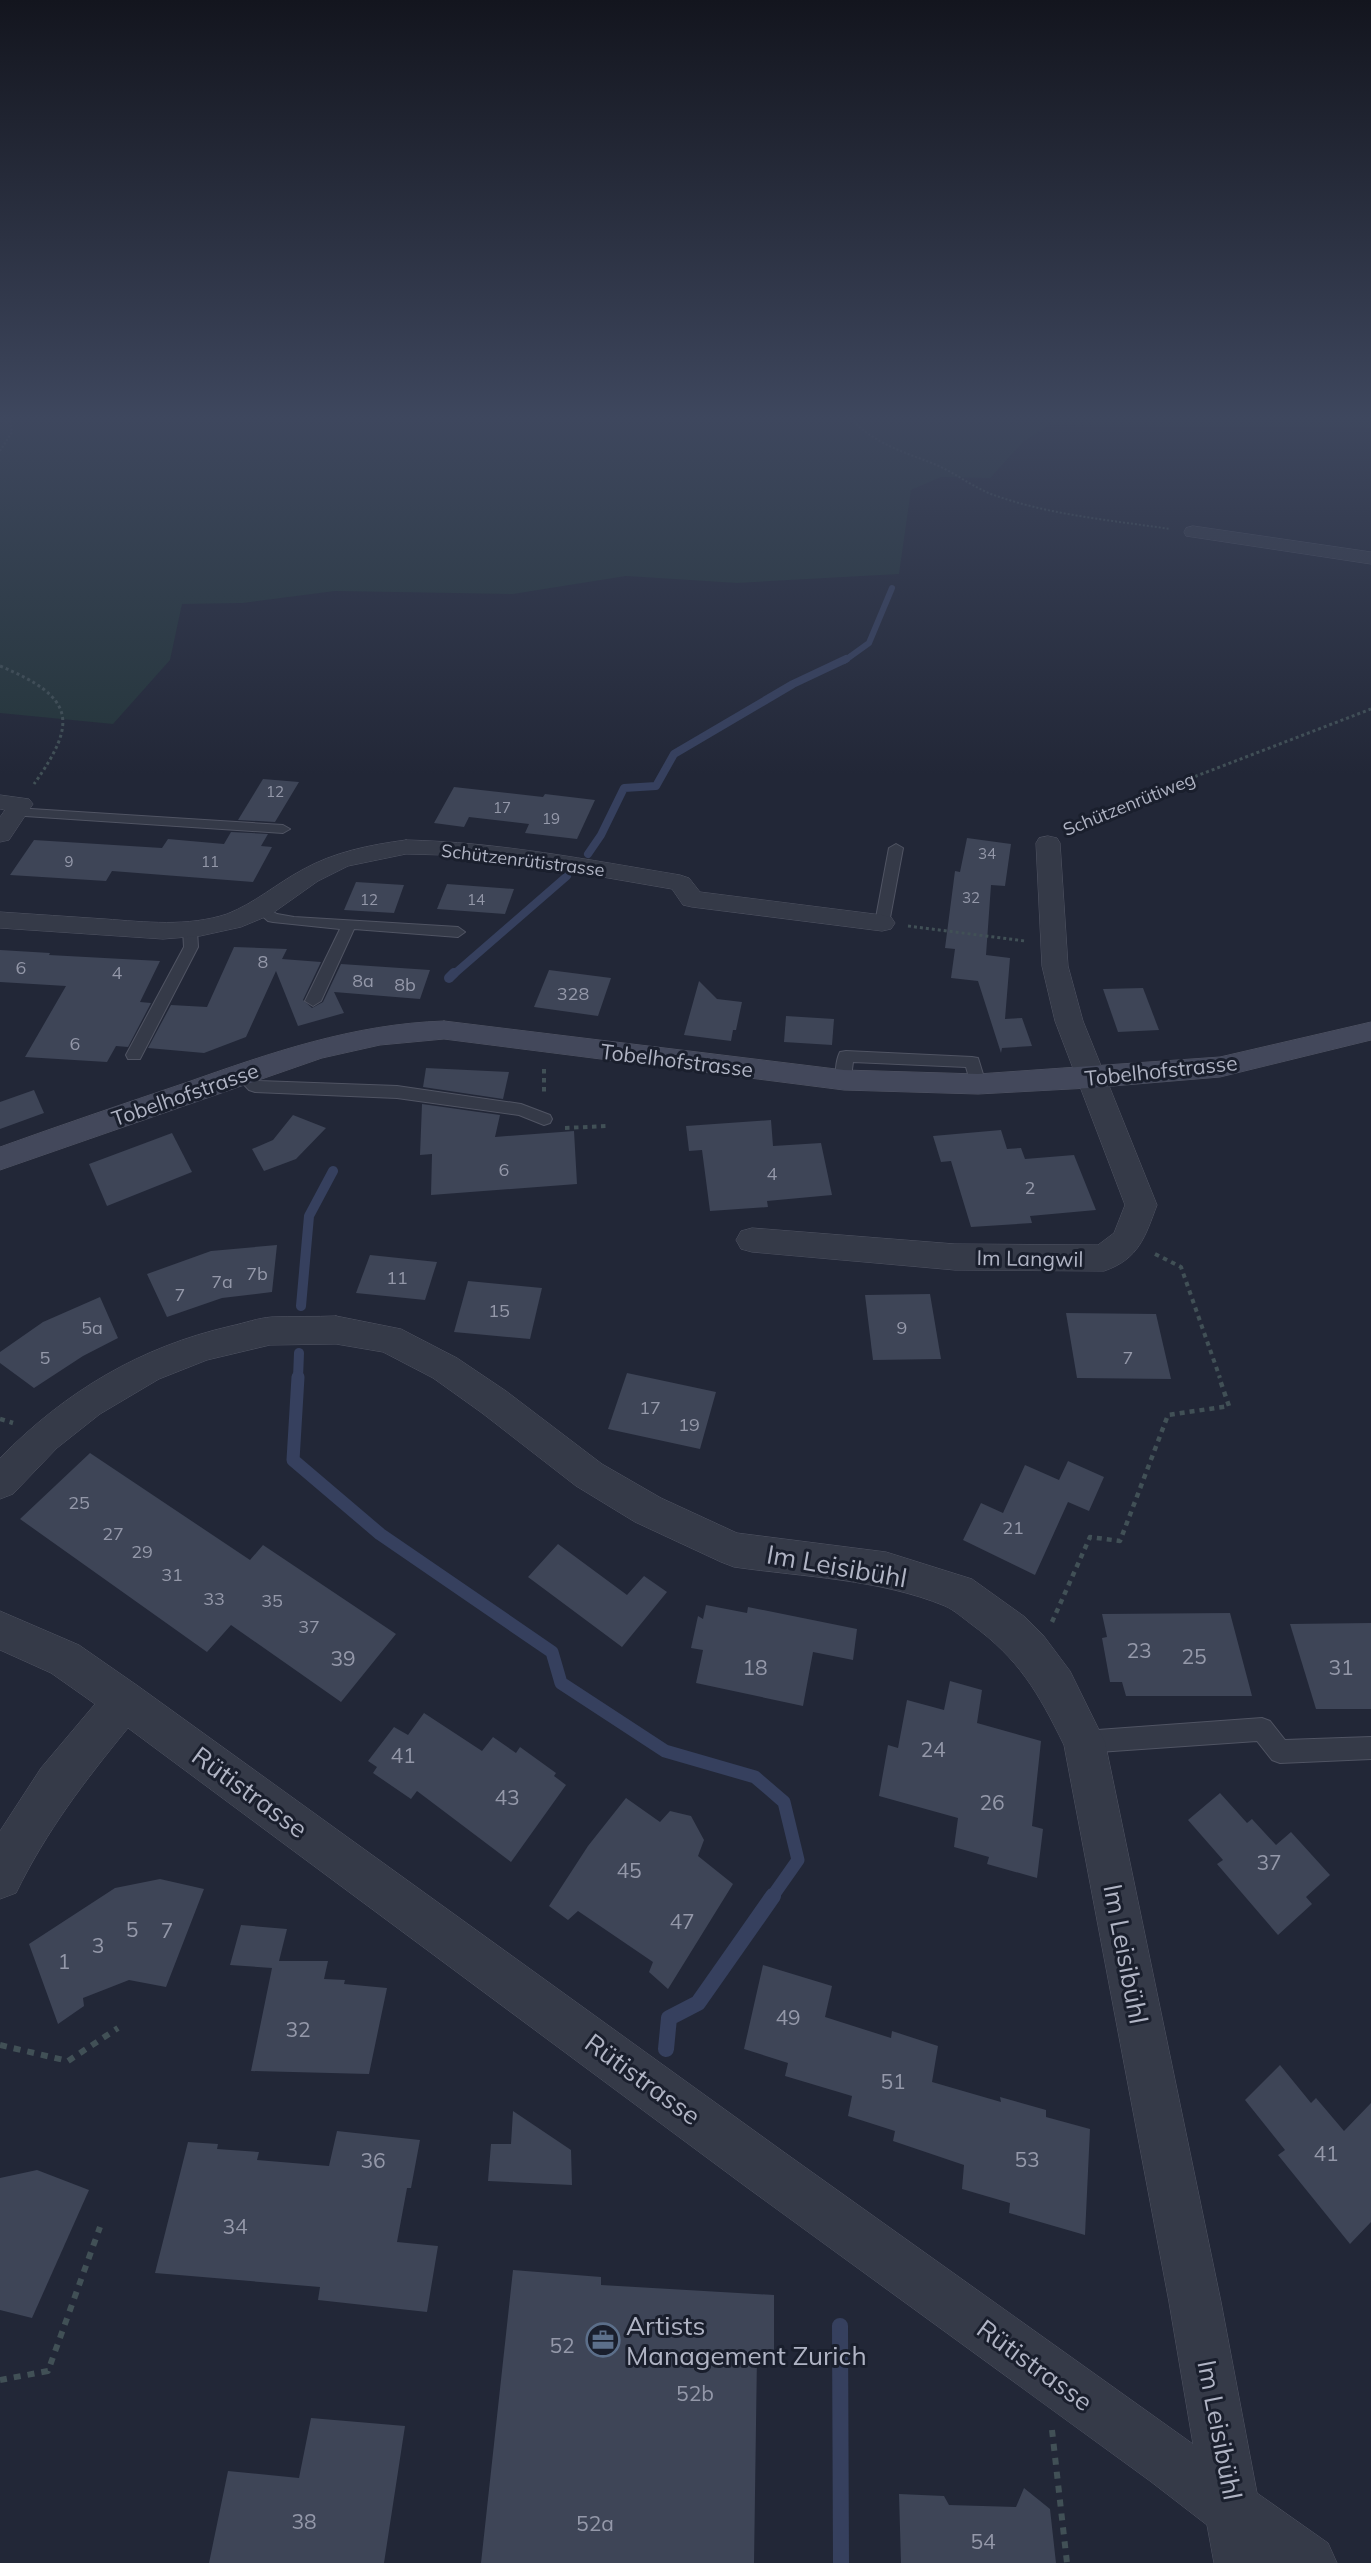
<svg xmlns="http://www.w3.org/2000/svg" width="1371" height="2563" font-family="Mulish,sans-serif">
<rect width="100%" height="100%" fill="#222737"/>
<polygon fill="#24353a" points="0,415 1371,415 1371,428 1050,425 1024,441 990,478 941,477 911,490 899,574 737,583 626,576 513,594 335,591 243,603 182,604 170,660 113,724 0,713"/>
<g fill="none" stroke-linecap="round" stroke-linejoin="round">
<polyline stroke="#36405e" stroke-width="6" points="844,661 869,643 892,588"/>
<g stroke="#36405e" stroke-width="8">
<polyline points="588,854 601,835 624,788 656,786 674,754 793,684 846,659"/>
<polyline points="453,975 567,876"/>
</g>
<g stroke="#36405e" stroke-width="10">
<polyline points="449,978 454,973"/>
<polyline points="301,1306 309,1216 333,1171"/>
<polyline points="298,1378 299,1353"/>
</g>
<polyline stroke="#36405e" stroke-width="13" points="298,1377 293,1460 380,1534 552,1652 561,1683 665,1751 755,1777 784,1802 798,1860 772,1897"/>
<g stroke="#36405e" stroke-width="16">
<polyline points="666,2049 669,2018 698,2003 773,1896"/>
<polyline points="840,2326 841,2563"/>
</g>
</g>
<g fill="#3e4557">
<polygon points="263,779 299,782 275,822 238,820"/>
<polygon points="454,787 543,797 545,794 595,800 577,839 525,833 529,824 469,817 464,827 434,823"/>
<polygon points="231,832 268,834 261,846 272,847 253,882 112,871 106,881 10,875 34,840 162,848 168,839 224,844"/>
<polygon points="967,838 1011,844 1005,886 991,885 986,955 1010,958 1005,1019 1022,1018 1032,1046 1002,1048 1001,1053 978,981 951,978 955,949 945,948 955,871 960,872"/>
<polygon points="356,882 404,885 394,913 344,910"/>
<polygon points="447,884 514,889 505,914 437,909"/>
<polygon points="234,947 287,949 282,959 321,962 303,1000 312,1008 323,1002 341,964 430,970 420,999 334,992 344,1013 298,1026 276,971 246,1037 204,1053 148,1048 171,1005 207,1007"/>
<polygon points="0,950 50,953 49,955 160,961 140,1002 151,1003 128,1047 116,1046 107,1062 25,1057 66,986 0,982"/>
<polygon points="549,970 611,978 598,1016 534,1007"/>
<polygon points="699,981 717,999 742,1002 736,1030 733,1030 731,1041 684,1035"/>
<polygon points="1143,988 1159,1030 1118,1032 1103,989"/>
<polygon points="786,1016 834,1019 832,1045 784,1042"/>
<polygon points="426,1068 509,1072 503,1099 423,1087"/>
<polygon points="34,1090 44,1113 0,1129 0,1102"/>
<polygon points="422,1104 500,1115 495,1137 574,1131 577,1184 431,1195 432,1154 420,1155"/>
<polygon points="293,1115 326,1128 296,1159 264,1171 252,1149 273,1140"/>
<polygon points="771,1120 773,1146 821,1143 832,1195 767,1201 768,1207 710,1211 702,1150 689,1151 686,1126"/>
<polygon points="1001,1130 1007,1149 1021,1148 1025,1159 1074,1155 1096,1210 1030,1216 1032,1223 971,1227 951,1161 941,1162 933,1136"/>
<polygon points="172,1133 192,1172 107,1206 89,1164"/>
<polygon points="277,1245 272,1292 222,1298 167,1317 147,1274 211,1251"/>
<polygon points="370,1255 437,1262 425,1300 356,1293"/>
<polygon points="468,1281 542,1288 530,1339 454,1332"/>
<polygon points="930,1294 941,1359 873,1360 865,1295"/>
<polygon points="100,1297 118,1338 83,1356 34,1388 0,1363 0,1352 43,1322"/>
<polygon points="1066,1313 1156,1314 1171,1379 1077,1378"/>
<polygon points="627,1373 716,1392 700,1449 608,1429"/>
<polygon points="90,1453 250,1560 263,1545 396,1634 341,1702 231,1625 207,1652 20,1519"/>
<polygon points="1068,1461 1104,1477 1089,1511 1068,1502 1035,1575 963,1540 981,1503 1003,1513 1025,1465 1059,1480"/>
<polygon points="558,1544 627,1595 644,1576 667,1592 622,1647 528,1577"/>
<polygon points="706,1605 747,1613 748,1607 857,1629 853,1660 813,1652 803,1706 696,1683 703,1650 691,1648 698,1616 703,1619"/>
<polygon points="1230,1613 1252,1696 1126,1696 1122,1682 1110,1682 1102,1638 1107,1637 1102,1614"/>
<polygon points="1371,1623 1371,1709 1316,1709 1290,1624"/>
<polygon points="950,1681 982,1690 977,1723 1041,1741 1032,1826 1043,1829 1037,1878 987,1864 989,1857 954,1847 958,1818 879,1796 888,1745 898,1748 907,1700 944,1710"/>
<polygon points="424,1713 482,1751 493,1737 516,1753 520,1747 556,1773 554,1776 566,1785 511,1862 417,1791 411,1799 373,1773 377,1767 368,1761 394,1727 408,1735"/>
<polygon points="1220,1793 1247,1823 1252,1819 1276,1845 1291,1832 1330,1875 1306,1897 1312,1904 1278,1935 1217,1864 1223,1860 1188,1820"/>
<polygon points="626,1798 660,1822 670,1811 691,1816 704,1840 698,1856 733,1884 668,1989 649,1972 653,1962 578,1911 568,1920 549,1906 588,1846"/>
<polygon points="160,1879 204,1889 166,1987 129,1980 83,1998 84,2006 58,2024 29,1944 115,1888"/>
<polygon points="241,1925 287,1929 279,1961 328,1961 324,1979 345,1980 344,1984 387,1988 369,2074 251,2071 272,1968 230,1965"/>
<polygon points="763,1965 832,1986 825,2017 891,2038 892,2031 938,2046 932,2082 1001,2102 1000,2097 1046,2110 1046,2117 1090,2129 1085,2235 1009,2213 1010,2203 962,2189 964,2165 893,2141 895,2131 848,2116 852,2096 785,2076 788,2063 744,2049"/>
<polygon points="1280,2065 1311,2103 1316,2098 1344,2131 1371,2103 1371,2222 1350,2244 1278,2155 1285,2150 1245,2100"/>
<polygon points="513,2111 571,2150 572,2185 488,2181 491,2144 511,2144"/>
<polygon points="337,2131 420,2140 411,2188 407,2188 397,2242 438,2246 427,2312 318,2300 320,2287 155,2273 188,2142 218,2144 217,2149 259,2152 257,2160 329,2166"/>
<polygon points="37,2170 89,2190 32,2318 0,2310 0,2178"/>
<polygon points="513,2270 601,2277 601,2285 774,2295 774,2357 757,2355 754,2563 481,2563"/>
<polygon points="311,2418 405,2426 384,2563 209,2563 228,2471 299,2478"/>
<polygon points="1024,2488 1050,2509 1056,2563 901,2563 899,2494 944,2496 949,2505 1016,2507"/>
</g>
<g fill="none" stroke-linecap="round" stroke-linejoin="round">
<g stroke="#505463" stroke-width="2">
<g id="lane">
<polygon points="15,808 283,825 290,829 283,833 10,815 8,812"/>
<polygon points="896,844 903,848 889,923 882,927 875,923 889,848"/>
<polygon points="261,905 277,914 294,917 458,927 465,932 458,937 354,929 321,1001 313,1006 305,1001 340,929 273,922 268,921 254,909"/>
<polygon points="190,926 197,930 198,947 140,1059 128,1059 126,1055 184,947 183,930"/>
<path d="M846,1051L972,1057L978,1058L986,1084L984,1088H972L966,1067L853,1062L850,1084H838C834,1076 836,1060 840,1052Z"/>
<polygon points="242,1069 248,1070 259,1081 397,1086 521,1104 550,1115 552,1119 550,1123 544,1125 519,1115 397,1098 255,1092 249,1090 234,1074 236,1070"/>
<polygon points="1262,1718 1270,1721 1285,1740 1371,1737 1371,1759 1280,1763 1272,1760 1257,1741 1084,1753 1076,1750 1073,1742 1076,1734 1084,1731"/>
</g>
</g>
<g stroke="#505463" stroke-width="1">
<g id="street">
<polygon points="1193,526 1371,552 1371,564 1186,536 1184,532 1186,528"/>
<polygon points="0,795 29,799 33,804 9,840 0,842 0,817 5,810 0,809"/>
<path d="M1048,836L1057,838L1060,843L1068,966L1083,1021L1157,1205C1145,1237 1139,1259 1104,1271L955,1270L752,1252L741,1249L736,1240L741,1231L752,1228L955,1244L1098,1245L1114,1233L1125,1205L1055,1021L1042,966L1036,843L1039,838Z"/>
<path d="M406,840C498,842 589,860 680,875L689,878L700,892L882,915L891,917L895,923L891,929L882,931L692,907L683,905L672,889L539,866L445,855L406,854L348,866L318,881L270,915L241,927L200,936L163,939L0,928V912C35,914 70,917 105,919C145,922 188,927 227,914C255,903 276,884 302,870C334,852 369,845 406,840Z"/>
<path d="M336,1316L401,1329L457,1358L506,1391L602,1464L661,1498L737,1533L886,1552L972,1579L1025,1617L1043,1635L1070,1671L1105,1742L1221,2302L1257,2493L1328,2543L1337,2563H1214L1207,2525L1150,2481L745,2186L128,1728C84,1782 47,1830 16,1893L0,1899V1831L41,1768L95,1704L51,1673L0,1650V1611L79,1645L138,1686L781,2150L1193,2444L1169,2302L1064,1745C1038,1692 1019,1659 971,1624C963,1618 954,1610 945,1606C879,1579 804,1577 734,1567L721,1562L635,1522L576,1486L482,1413L433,1378L383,1352L336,1344L270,1345L207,1360L159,1379L100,1414L57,1448L13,1494L0,1499V1458C66,1391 140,1347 231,1326C245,1323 258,1318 272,1317C293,1316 315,1317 336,1316Z"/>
</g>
</g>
<g stroke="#505463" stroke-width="1">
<path id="secondary" d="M444,1021L844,1070L978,1074L1220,1057L1371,1022V1040L1220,1077L1089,1088L978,1094L844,1090L444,1039L380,1045L322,1058L0,1170V1147C61,1125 123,1104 185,1083C270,1053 353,1024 444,1021Z"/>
</g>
<g stroke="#415056" stroke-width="2" stroke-dasharray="2 2" stroke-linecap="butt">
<path d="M848,415C871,443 902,451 934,464C954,472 971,486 991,494C1048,515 1110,520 1170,529"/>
<polyline points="0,451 12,432 9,415"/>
</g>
<g stroke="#415056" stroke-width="3" stroke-dasharray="3 3" stroke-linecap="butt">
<path d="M0,666C74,697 79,721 34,784"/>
<polyline points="1066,826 1371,709"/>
<polyline points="908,926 1025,941"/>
</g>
<g stroke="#415056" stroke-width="4" stroke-dasharray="4.5 4.5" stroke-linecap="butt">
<polyline points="544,1069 544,1094"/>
<polyline points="565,1128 608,1126"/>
<polyline points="1155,1254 1181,1267 1220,1378"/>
</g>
<g stroke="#415056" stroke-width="4.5" stroke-dasharray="5 5" stroke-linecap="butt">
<polyline points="0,1419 13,1423"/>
<polyline points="1052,1622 1090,1537 1120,1541 1168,1415 1229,1406 1219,1377"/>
</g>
<g stroke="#415056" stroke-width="6" stroke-dasharray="7 7" stroke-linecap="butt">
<polyline points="0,2045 68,2061 118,2028"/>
<polyline points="0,2380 48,2371 100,2227"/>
<polyline points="1052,2430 1067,2563"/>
</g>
<use href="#lane" fill="#353a48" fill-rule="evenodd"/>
<use href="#street" fill="#353a48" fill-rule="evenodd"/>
<use href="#secondary" fill="#43485b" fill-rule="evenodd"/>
</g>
<linearGradient id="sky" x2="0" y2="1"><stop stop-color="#13151e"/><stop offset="0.54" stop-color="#3e475e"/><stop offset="1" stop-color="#3e475e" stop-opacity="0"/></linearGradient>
<rect width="1371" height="774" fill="url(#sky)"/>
<defs>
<g id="office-ring" transform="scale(1.725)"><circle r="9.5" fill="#1a1f2d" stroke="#5c6f8a" stroke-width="1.5"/><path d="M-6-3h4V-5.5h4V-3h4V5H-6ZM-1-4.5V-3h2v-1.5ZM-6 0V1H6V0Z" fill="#5c6f8a"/></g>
</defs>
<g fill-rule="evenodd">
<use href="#office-ring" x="603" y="2340"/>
</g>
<g text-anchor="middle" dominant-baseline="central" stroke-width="6" stroke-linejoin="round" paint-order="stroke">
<g font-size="15" fill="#9498a9">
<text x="275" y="791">12</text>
<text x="502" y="807">17</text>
<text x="551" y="818">19</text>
<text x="987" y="853">34</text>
<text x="69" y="861">9</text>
<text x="210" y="861">11</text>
<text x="971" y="897">32</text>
<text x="369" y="899">12</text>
<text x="476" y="899">14</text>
</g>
<g font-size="18" fill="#b0b4c4" stroke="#1a1f2d">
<text transform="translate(1129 804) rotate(-22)">Schützenrütiweg</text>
<text transform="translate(523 860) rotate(7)">Schützenrütistrasse</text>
</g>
<g font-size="18" fill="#9498a9">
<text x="263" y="961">8</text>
<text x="21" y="967">6</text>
<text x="117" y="972">4</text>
<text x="363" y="980">8a</text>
<text x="405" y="984">8b</text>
<text x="573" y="993">328</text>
<text x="75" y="1043">6</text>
<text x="504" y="1169">6</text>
<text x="772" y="1173">4</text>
<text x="1030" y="1187">2</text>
<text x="257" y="1273">7b</text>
<text x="397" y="1277">11</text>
<text x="222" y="1281">7a</text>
<text x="180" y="1294">7</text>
<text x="499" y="1310">15</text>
<text x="92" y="1327">5a</text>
<text x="902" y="1327">9</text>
<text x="45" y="1357">5</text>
<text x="1128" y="1357">7</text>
<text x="650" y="1407">17</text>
<text x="689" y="1424">19</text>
<text x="79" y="1502">25</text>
<text x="1013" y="1527">21</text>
<text x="113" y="1533">27</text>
<text x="142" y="1551">29</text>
<text x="172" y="1574">31</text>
<text x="214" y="1598">33</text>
<text x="272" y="1600">35</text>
<text x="309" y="1626">37</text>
</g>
<g font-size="21" fill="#b0b4c4" stroke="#1a1f2d">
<text transform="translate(677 1060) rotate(7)">Tobelhofstrasse</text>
<text transform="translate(1161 1070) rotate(-6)">Tobelhofstrasse</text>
<text transform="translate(185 1094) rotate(-19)">Tobelhofstrasse</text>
<text transform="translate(1030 1258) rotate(1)">Im Langwil</text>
</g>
<g font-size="21" fill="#9498a9">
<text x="1139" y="1650">23</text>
<text x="1194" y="1656">25</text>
<text x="343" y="1658">39</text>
<text x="755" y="1667">18</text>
<text x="1341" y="1667">31</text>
<text x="933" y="1749">24</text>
<text x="403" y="1755">41</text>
<text x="507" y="1797">43</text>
<text x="992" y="1802">26</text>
<text x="1269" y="1862">37</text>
<text x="629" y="1870">45</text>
<text x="682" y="1921">47</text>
<text x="132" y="1929">5</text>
<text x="167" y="1930">7</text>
<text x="98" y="1945">3</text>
<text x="64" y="1961">1</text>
<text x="788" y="2017">49</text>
<text x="298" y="2029">32</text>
<text x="893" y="2081">51</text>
<text x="1326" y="2153">41</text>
<text x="1027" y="2159">53</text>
<text x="373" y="2160">36</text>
<text x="235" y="2226">34</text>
<text x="562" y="2345">52</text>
<text x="695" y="2393">52b</text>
<text x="304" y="2521">38</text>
<text x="595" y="2523">52a</text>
<text x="983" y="2541">54</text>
</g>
<g font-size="26" fill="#b0b4c4" stroke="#1a1f2d">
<text transform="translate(837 1566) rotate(10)">Im Leisibühl</text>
<text transform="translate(250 1792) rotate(36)">Rütistrasse</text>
<text transform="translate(1126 1954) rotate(79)">Im Leisibühl</text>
<text transform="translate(643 2079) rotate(36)">Rütistrasse</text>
<text transform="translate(1035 2365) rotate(36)">Rütistrasse</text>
<text transform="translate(1220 2430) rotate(79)">Im Leisibühl</text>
</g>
<g font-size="26" fill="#b0b4c4" stroke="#1a1f2d" text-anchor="start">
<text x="626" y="2325">Artists<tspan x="626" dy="30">Management Zurich</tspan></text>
</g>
</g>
</svg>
